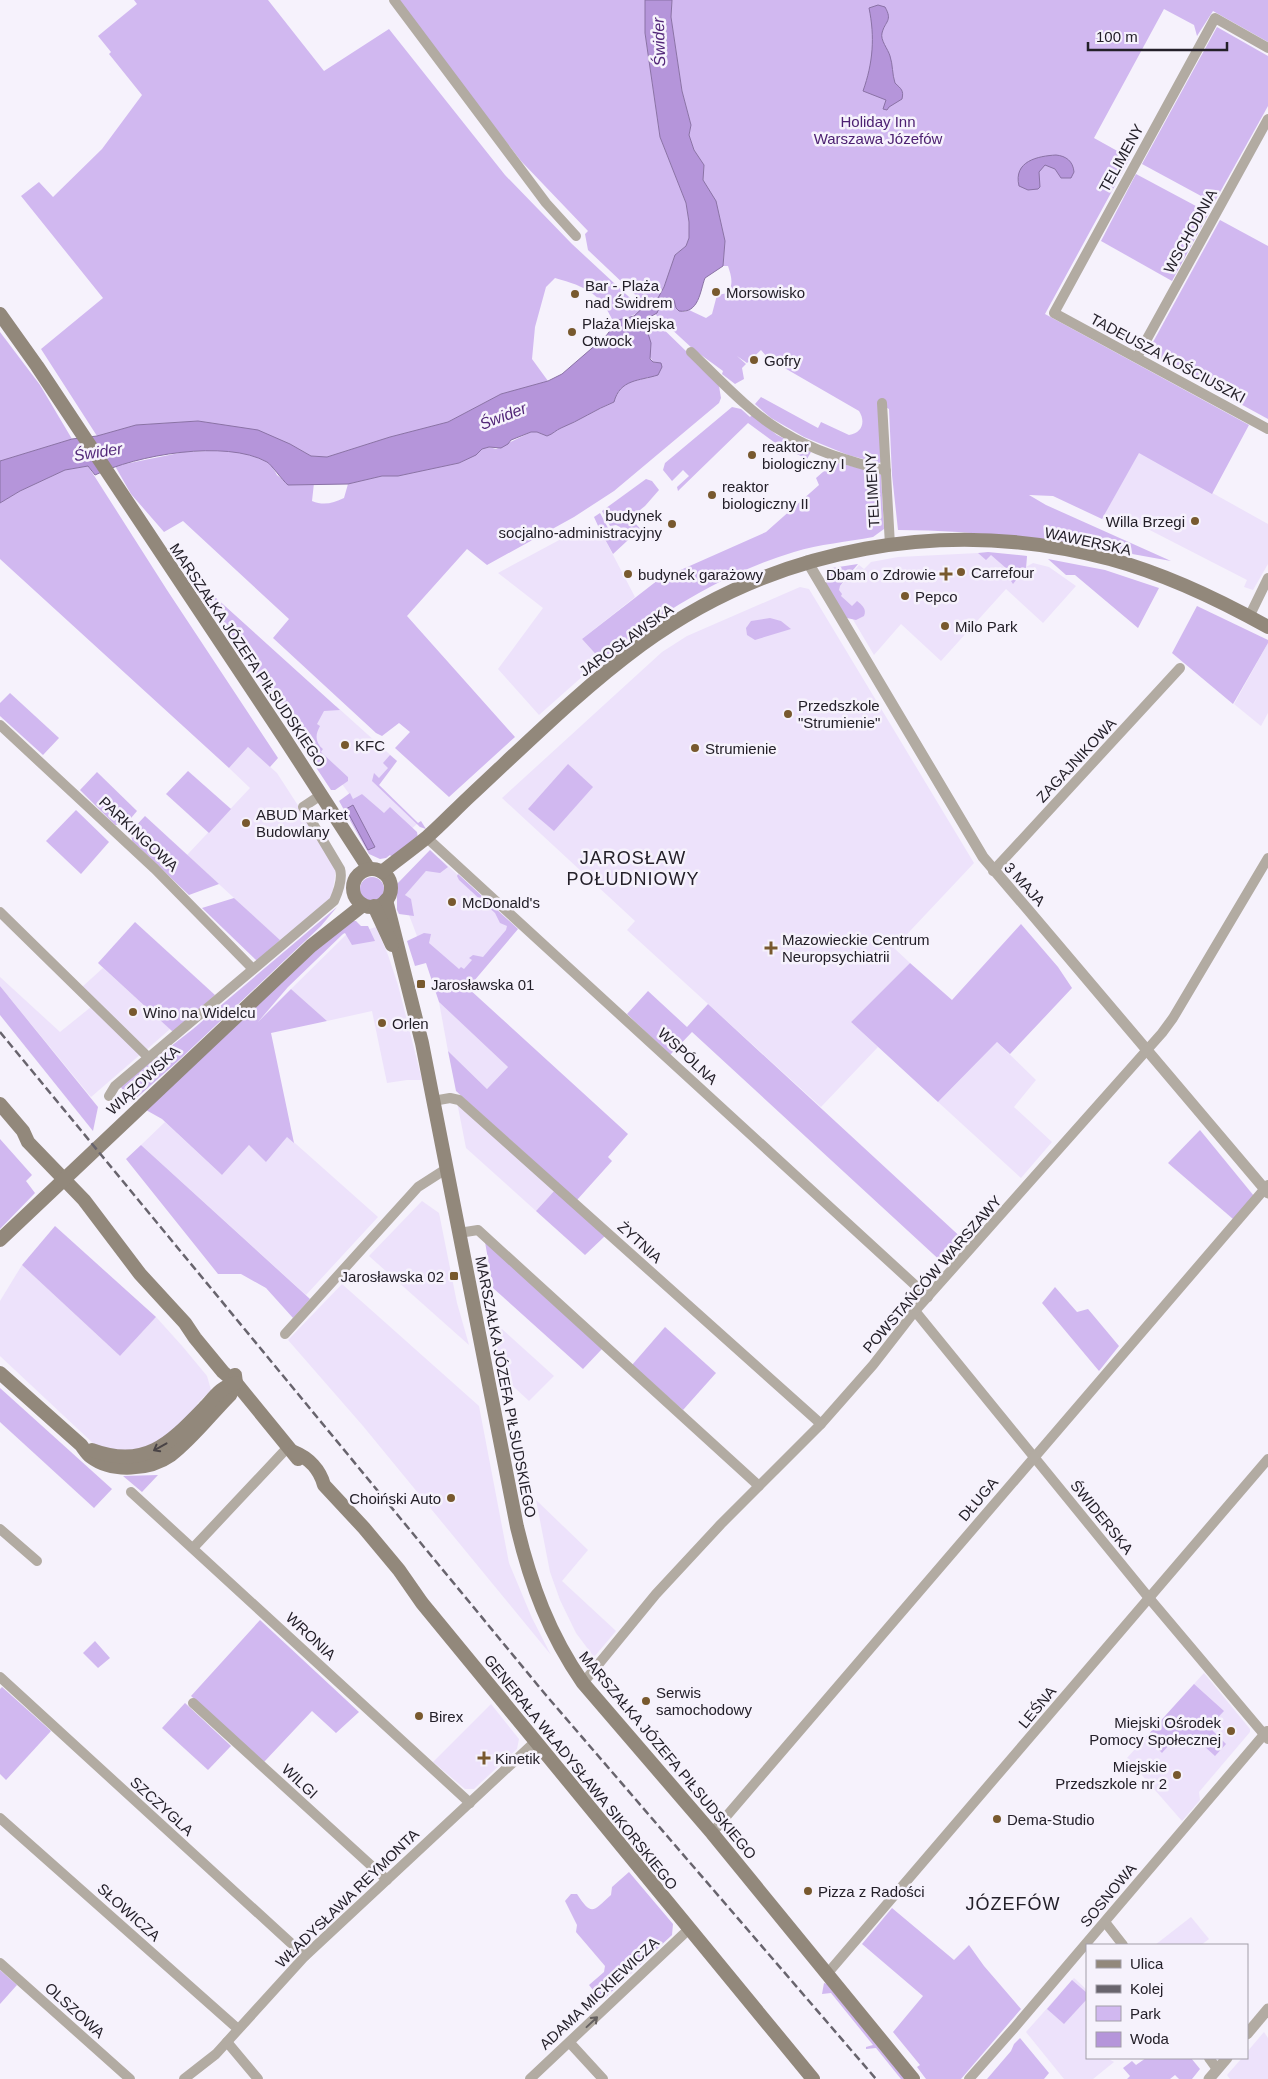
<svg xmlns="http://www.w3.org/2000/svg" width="1268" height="2079" font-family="Helvetica,sans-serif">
<rect width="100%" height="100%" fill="#f6f2fc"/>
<g fill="#ede2fb">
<polygon points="1139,452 1268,524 1268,564 1253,590 1244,587 1247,580 1138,524 1134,530 1102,519"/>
<polygon points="587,530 588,535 597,530 601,532 635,597 582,639 601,660 539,715 498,669 543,608 498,573 576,531 577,535"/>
<polygon points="978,553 1027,556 1026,567 1033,563 1049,567 1076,586 1043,623 1006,589 941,661 901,624 874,655 836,591 859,565 864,569 871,562 898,557"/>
<polygon points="800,587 809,589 974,863 894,948 910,963 851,1022 878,1047 821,1107 627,930 635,921 502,798 662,652 687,636"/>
<polygon points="1268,643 1268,713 1261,726 1234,704"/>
<polygon points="326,706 336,706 397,761 379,785 418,823 390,848 384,814 362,794 353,799 342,784 348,781 348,777 321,752 323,749 314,740 311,718"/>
<polygon points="248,747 277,773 310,824 336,869 332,897 280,940 187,855 250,788 229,768"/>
<polygon points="439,858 518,929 468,988 420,944 409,915 405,892"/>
<polygon points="355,926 363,931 376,927 388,955 398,985 422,1080 407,1080 387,1083 372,1011 327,1021 291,989"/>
<polygon points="103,968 170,1029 145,1051 81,988"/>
<polygon points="0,977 60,1032 91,1007 142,1053 91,1097 0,986"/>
<polygon points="439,1002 508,1067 487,1089 448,1051"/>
<polygon points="997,1042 1036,1080 1014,1107 1052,1142 1021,1178 938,1102"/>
<polygon points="457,1102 555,1190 536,1211 466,1148"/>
<polygon points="165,1122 222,1175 249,1145 287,1136 378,1217 306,1295 141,1145"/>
<polygon points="422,1201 439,1213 457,1303 469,1345 369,1256"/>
<polygon points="22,1265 120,1356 156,1317 183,1347 207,1376 211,1390 197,1404 200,1406 171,1437 129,1453 95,1445 0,1356 0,1301"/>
<polygon points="342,1284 479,1406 509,1563 532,1618 551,1655 363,1426 288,1340"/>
<polygon points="502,1329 554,1376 529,1401 503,1377 494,1333"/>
<polygon points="536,1500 588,1550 562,1581 616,1631 594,1657 576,1633 560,1600 550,1572"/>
<polygon points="1204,1673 1250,1729 1250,1732 1199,1792 1200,1800 1182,1821 1127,1758"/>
<polygon points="491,1704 519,1739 517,1749 474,1789 465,1789 433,1762"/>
<polygon points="1191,1917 1209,1939 1201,1945 1155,1945"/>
<polygon points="1074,1978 1087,1990 1087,2058 1107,2058 1114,2062 1093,2079 1064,2079 1026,2032"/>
<polygon points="1264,2032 1268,2038 1268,2079 1230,2079 1227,2075 1242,2058 1247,2058 1247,2052"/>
</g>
<g fill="#d1b8f0">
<path d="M134,0H268L324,71L389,29L505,175L572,244L642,309C634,318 623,316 614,323C600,293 587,287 555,278L546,287L535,327L532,359L548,381L501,394L448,422L390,437L327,457L311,456L290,444L227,426L198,421L136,425L97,436L41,349L103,298L21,196L39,182L53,197L102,149L142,95L109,54L111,52L98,36L137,4Z"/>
<polygon points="397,0 645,0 645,33 660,137 686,203 689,222 689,238 686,246 675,255 662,293 658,298 646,305 588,250 585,234 588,231 521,161"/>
<path d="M672,0H1268V42L1213,11L1197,36L1194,25L1164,9L1094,138L1130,158L1045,314L1249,425L1212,494L1139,453L1102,519L1053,496L1029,495L1046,505L1171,561C1080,544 990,530 898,530L892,475L889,409L880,404L881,462L879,463L848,455L804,437L771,418L755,404L761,397L818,428L821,422L849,435C862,433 866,422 859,411L769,359L761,350L747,363L737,356L746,364L742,368L744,379L735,384L722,374L723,371L693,349L655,314C659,307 664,304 670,298L674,299L676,308L684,312L689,310L706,318L712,314L717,295L728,293C734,284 731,275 728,266H723L725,241L716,202L703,180L704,165L694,150L689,135L691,125L682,91L671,17Z"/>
<polygon points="1217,27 1268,56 1268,106 1214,203 1142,164"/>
<polygon points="1136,174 1209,213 1172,281 1101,241"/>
<polygon points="1220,220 1268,246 1268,419 1147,353"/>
<path d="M650,316L689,354L719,386L721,398L719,403L614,491L574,517L487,565L467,549L407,616L515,737L449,797L395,748L410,732L399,723L382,736L376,733L273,638L289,619L183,521L164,532L131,494L115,466L184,452L231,450L252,455L270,463L277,475L288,484L314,483L312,501C324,506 333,503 344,498L348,484L382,476H398L459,463L478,453L482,449L489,447L496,449L531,432H537L547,436C553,434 556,430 561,428C579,421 596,409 614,402C619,384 632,380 648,378L657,362H653L649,355L651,349L646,323Z"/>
<polygon points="0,332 40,385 72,439 0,461"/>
<polygon points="732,407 741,409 750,417 752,415 777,435 811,452 807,459 778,445 748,423 678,491 677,487 689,476 683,470 672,481 663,470 665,463"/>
<path d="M839,463L879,473L881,475L884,529L873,537C848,542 819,544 794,552C724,573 658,614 601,660L582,639L658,580L766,532L819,485L816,478L831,465Z"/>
<polygon points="88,466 167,590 278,758 270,767 248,747 229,768 0,559 0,503 20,491 65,470"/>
<polygon points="646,479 652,481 659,490 645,506 630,518 655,544 640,529 613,554 601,532 592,537 590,534 599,528 594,517 600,513 608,528 605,533 608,537 618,535 621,532 620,527 616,525 610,526 602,511"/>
<polygon points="988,552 1027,556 1026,568 1013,584 1011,581 1015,576 991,555 986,560 978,553"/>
<polygon points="1048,559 1105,570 1159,588 1138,628 1075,575 1066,575"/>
<path d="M858,564L840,586L839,590L842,594L841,596L852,606L857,601C862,605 867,609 864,616L856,620L847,618L825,585L832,568Z"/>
<path d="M194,578L340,710L324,711L317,724L320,726C315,735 315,742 323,749L321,752L348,777V781L335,790H331L290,728L299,721L265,688Z"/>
<polygon points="1197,606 1268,640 1268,643 1233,704 1172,653"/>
<polygon points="770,618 781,621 791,629 755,640 747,635 746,628 751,621"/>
<polygon points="10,693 59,738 43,755 0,716 0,703"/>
<polygon points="390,755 397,761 379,785 418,823 421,821 426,829 420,827 372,781 374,773 379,778 388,768 383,763"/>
<polygon points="568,764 593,787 554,831 528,809"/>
<polygon points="188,771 231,809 209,833 166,794"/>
<polygon points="97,772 137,811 126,824 115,825 80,790"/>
<polygon points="350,793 353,799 362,794 384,813 390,807 417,832 418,838 393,858 390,855 386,858 380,859 369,854 339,801"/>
<polygon points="76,810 109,842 81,874 46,841"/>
<polygon points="145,816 219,884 189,895 132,841 131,831"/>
<polygon points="430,850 448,867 440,873 426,871 405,895 411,899 414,916 399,914 397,910 397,884"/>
<polygon points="458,874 518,929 468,988 628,1134 608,1157 612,1161 577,1200 456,1091 448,1051 487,1089 508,1067 439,1002 426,963 415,966 407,941 424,933 431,934 429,943 459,969 461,967 464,969 472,960 469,958 473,955 483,957 506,930 507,926 500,923 495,913 459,880 457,876"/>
<circle cx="372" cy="889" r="12"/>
<polygon points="234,898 280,940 257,961 202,908"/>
<polygon points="337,907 321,926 178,1061 132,1102 120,1086 193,1029"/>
<polygon points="353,921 356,921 361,926 368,926 375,941 352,945 345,933 343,934 288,987 258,1022 291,989 327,1021 271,1033 294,1143 287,1137 266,1162 249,1145 222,1175 162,1119 146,1110 320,946"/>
<polygon points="135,922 215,995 173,1032 98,963"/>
<polygon points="1021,924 1058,967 1072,988 1010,1054 997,1042 938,1102 851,1022 910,963 952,1000"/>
<polygon points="0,986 98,1107 93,1131 0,1015"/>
<polygon points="648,991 687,1027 708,1004 966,1242 945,1265 692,1032 670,1055 627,1014"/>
<polygon points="1200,1130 1254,1196 1233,1219 1168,1163"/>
<polygon points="0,1139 32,1175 26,1181 35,1193 0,1229"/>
<polygon points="141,1145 310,1299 293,1318 266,1288 241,1274 218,1274 126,1159"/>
<polygon points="555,1190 605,1236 585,1255 536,1211"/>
<polygon points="55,1226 156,1317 120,1356 22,1265"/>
<polygon points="485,1242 602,1349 583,1369 493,1288"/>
<polygon points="1055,1287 1077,1312 1088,1309 1119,1346 1099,1371 1042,1303"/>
<polygon points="665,1327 716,1373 683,1410 632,1365"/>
<polygon points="0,1388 112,1489 94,1508 0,1422"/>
<polygon points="158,1475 142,1492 123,1476"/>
<polygon points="260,1620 359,1712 336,1733 312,1711 264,1762 191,1696"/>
<polygon points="95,1641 110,1658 98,1668 83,1653"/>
<path d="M1194,1684L1224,1711L1209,1727L1226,1744L1215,1756L1191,1734C1177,1735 1171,1743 1162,1753L1146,1737Z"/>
<polygon points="2,1687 51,1731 6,1780 0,1774 0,1689"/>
<polygon points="185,1703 231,1746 208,1770 162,1728"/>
<path d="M629,1872L673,1924L672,1935L605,1998L600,1999L589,1985L604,1972L605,1966L576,1932L577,1925L565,1901L571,1894H577C592,1917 593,1911 611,1895L612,1887Z"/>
<polygon points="892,1908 954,1960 969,1945 984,1966 1021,2009 961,2079 926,2079 917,2067 920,2065 893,2032 923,1996 862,1944"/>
<polygon points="0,1970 17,1985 0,2004"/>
<polygon points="1072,1980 1087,1993 1087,1999 1064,2024 1047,2009"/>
<polygon points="824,1983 827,1984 905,2079 901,2079 876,2048 866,2049 866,2047 873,2045 831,1993 822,1994"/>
<polygon points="1020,2038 1049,2073 1044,2079 987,2079 1011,2051 1014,2044"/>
<polygon points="1146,2058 1191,2058 1200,2069 1192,2079 1179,2079 1175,2075 1170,2079 1127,2079 1130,2076 1123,2068 1132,2061 1136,2065"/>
</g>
<g fill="#b595da" stroke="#8a72a5">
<path d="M645,0H672L671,17L682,91L691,125L689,135L694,150L704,165L703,180L716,201L725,241L723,266L705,278C700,291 699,314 679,311L676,308L674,300L670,298L665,304L660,306L657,313L648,318L646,327L651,343L650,359L653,362L661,363L662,367L658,375C639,381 620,379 614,402C596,409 579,421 561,428C556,430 553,434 547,436L537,432H531L511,440L508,444L501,448L489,447L482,449L476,455L459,463L398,476H382L348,484L288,485C282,480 271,464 267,462C226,439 136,455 95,475L88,466L65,470L20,491L0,503V461L72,439L97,436L136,425L198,421L258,430L290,444L311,456L327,457L390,437L448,422L501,394L548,381L562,374L606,336L618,320L634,316L646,305L658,298L664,287L675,255L686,246L689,238V222L686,203L660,137L645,33Z"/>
<path d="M878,5L885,7C893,21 885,21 882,33C880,40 888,49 890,56C893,65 892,74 895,83C901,89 904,90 902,99L889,107L887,110L883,109L886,100L863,91C873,63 875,37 869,8Z"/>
<path d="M1056,155C1066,156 1073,161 1074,172L1071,178H1061L1055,169L1045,165L1039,172L1040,187L1038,189L1028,190L1019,186C1013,161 1038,156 1056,155Z"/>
<polygon points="353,805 375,847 368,850 346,809"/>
</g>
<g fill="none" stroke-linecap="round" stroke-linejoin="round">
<g stroke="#b2aba2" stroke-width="10">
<polyline points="394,0 546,203 576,236"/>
<polyline points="1268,48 1215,18 1054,313 1268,429"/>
<path d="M691,352C718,378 751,414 783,432C815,452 850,461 886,471"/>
<polyline points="1137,357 1268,119"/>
<polyline points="882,403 890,545"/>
<polyline points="1249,617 1268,578"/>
<polyline points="0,725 155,869 253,969"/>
<polyline points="426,837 928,1297"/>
<polyline points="993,871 1180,668"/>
<polyline points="0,912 148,1057"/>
<path d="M109,1096L115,1086L334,901C338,892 343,879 340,869L303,807L321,795"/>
<polyline points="433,1101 450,1098 459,1100 821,1424"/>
<polyline points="459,1233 478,1230 759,1486"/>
<polyline points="915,1311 1149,1598 1268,1739"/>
<polyline points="285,1334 418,1187 446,1169"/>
<polyline points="131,1492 470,1803"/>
<polyline points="0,1529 37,1561"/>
<polyline points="193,1548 289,1446"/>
<polyline points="0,1677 305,1956"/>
<polyline points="583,1683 656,1594 721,1524 821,1424 873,1365 915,1311 1162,1033 1173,1018 1268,858"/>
<polyline points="193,1703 387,1880"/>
<polyline points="0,1818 238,2029"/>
<polyline points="712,1833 1268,1185"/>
<polyline points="1105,1922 1123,1945"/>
<polyline points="0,1963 130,2079"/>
<polyline points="827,1974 1268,1459"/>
<polyline points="227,2042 258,2079"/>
<polyline points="570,2043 603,2079"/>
<polyline points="1209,2058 1217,2069"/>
<polyline points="184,2079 216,2054 305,1956 536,1741"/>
<polyline points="530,2079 689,1929"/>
<polyline points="969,2079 1015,2027 1267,1731"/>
</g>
<g stroke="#b2aba2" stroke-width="11">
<polyline points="807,561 983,857 1030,912 1268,1193"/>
<polyline points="1247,2034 1268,2009"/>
<polyline points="1209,2079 1227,2058"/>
</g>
<g stroke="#92887b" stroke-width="14">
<polyline points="0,314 37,366 283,736 369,869"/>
<circle cx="372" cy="888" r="19"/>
<path d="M382,872C396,861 411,850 426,838C441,825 455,810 470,796C526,744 580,690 641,645C777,546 947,516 1110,559C1165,574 1218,599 1268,627"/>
<path d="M386,900L422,1043L517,1527C531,1585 549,1634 583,1683L712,1833L913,2079"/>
<polyline points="374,906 392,945"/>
<polyline points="0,1104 23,1131 28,1142 84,1200 140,1274 185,1323 195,1338 223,1372 236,1383 298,1459"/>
<polyline points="0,1240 311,946 363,905"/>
<path d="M0,1373L81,1445C84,1449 87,1454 91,1457C112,1473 150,1470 171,1455C193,1438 211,1414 230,1395L236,1383L235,1375"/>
<path d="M92,1450C146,1470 171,1442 206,1406C215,1396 222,1386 236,1383"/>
<path d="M294,1452C309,1458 320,1470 324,1485L364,1528L399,1570L422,1603L813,2079"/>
</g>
<polyline stroke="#68646d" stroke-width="2.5" stroke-dasharray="8 4" stroke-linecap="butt" points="0,1032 545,1694 876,2079"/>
</g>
<defs><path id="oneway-shaft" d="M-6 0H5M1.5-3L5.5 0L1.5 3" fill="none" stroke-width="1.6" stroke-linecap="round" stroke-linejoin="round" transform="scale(1.25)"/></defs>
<use stroke="#4a4446" href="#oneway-shaft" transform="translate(160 1447) rotate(151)"/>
<use stroke="#645f5f" href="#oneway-shaft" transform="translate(592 2022) rotate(-43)"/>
<g fill="#78592e" stroke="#f6f2fc" stroke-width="2">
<circle cx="716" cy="292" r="5"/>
<circle cx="575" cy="294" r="5"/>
<circle cx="572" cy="332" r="5"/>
<circle cx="754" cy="360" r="5"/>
<circle cx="752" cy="455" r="5"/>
<circle cx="712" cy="495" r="5"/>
<circle cx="1195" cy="521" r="5"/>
<circle cx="672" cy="524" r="5"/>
<circle cx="961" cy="572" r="5"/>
<circle cx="628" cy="574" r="5"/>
<path d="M943.5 566.5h5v5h5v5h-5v5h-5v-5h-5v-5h5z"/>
<circle cx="905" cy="596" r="5"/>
<circle cx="945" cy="626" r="5"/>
<circle cx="788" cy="714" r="5"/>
<circle cx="345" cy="745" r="5"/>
<circle cx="695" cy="748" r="5"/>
<circle cx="246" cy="823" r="5"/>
<circle cx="452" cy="902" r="5"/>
<path d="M768.5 940.5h5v5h5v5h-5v5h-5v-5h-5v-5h5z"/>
<rect x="416" y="979" width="10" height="10" rx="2.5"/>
<circle cx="133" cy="1012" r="5"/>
<circle cx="382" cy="1023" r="5"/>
<rect x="449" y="1271" width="10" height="10" rx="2.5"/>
<circle cx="451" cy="1498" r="5"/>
<circle cx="646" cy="1701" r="5"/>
<circle cx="419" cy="1716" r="5"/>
<circle cx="1231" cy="1731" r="5"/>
<path d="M481.5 1750.5h5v5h5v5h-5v5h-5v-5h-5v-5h5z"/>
<circle cx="1177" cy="1775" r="5"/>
<circle cx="997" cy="1819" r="5"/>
<circle cx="808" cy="1891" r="5"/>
</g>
<g text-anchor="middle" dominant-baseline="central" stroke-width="5" stroke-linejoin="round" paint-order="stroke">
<g font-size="15" fill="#4d2172" stroke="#f6f2fc">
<text x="878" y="121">Holiday Inn<tspan x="878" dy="17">Warszawa Józefów</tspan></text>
</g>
<g font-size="15" fill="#242029" stroke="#f6f2fc">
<text transform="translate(1121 158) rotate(-61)">TELIMENY</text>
<text transform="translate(1190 231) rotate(-61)">WSCHODNIA</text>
<text transform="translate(1168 358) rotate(28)">TADEUSZA KOŚCIUSZKI</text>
<text transform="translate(872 490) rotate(-93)">TELIMENY</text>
<text transform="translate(1088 541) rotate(12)">WAWERSKA</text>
<text transform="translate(626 640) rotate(-36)">JAROSŁAWSKA</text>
<text transform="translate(248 655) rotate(56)">MARSZAŁKA JÓZEFA PIŁSUDSKIEGO</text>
<text transform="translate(1076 760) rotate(-47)">ZAGAJNIKOWA</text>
<text transform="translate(139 834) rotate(43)">PARKINGOWA</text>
<text transform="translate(1025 884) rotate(48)">3 MAJA</text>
<text transform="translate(688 1056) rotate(43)">WSPÓLNA</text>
<text transform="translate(143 1080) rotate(-43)">WIĄZOWSKA</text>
<text transform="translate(640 1242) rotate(42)">ŻYTNIA</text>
<text transform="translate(932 1274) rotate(-49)">POWSTAŃCÓW WARSZAWY</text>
<text transform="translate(506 1387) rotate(79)">MARSZAŁKA JÓZEFA PIŁSUDSKIEGO</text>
<text transform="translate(978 1499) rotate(-50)">DŁUGA</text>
<text transform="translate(1102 1517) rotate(51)">ŚWIDERSKA</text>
<text transform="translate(311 1636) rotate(43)">WRONIA</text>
<text transform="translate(1037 1707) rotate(-50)">LEŚNA</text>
<text transform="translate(668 1755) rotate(50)">MARSZAŁKA JÓZEFA PIŁSUDSKIEGO</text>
<text transform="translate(581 1772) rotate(51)">GENERAŁA WŁADYSŁAWA SIKORSKIEGO</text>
<text transform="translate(300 1781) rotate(43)">WILGI</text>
<text transform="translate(162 1806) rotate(42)">SZCZYGLA</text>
<text transform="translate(1108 1895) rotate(-50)">SOSNOWA</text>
<text transform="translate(347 1898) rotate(-44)">WŁADYSŁAWA REYMONTA</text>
<text transform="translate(129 1912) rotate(42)">SŁOWICZA</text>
<text transform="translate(599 1993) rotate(-43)">ADAMA MICKIEWICZA</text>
<text transform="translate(75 2010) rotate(42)">OLSZOWA</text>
</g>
<g font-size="15" fill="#242029" stroke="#f6f2fc" text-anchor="start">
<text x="585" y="285">Bar - Plaża<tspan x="585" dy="17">nad Świdrem</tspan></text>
<text x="726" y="292">Morsowisko</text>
<text x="582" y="323">Plaża Miejska<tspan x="582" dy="17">Otwock</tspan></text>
<text x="764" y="360">Gofry</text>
<text x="762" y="446">reaktor<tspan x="762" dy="17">biologiczny I</tspan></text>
<text x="722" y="486">reaktor<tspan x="722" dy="17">biologiczny II</tspan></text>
<text x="662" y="515" text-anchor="end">budynek<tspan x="662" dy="17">socjalno-administracyjny</tspan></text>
<text x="1185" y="521" text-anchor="end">Willa Brzegi</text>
<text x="971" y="572">Carrefour</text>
<text x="638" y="574">budynek garażowy</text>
<text x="936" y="574" text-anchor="end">Dbam o Zdrowie</text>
<text x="915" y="596">Pepco</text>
<text x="955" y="626">Milo Park</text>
<text x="798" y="705">Przedszkole<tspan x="798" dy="17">"Strumienie"</tspan></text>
<text x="355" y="745">KFC</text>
<text x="705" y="748">Strumienie</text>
<text x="256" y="814">ABUD Market<tspan x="256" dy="17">Budowlany</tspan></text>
<text x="462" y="902">McDonald's</text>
<text x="782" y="939">Mazowieckie Centrum<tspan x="782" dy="17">Neuropsychiatrii</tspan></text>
<text x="431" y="984">Jarosławska 01</text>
<text x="143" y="1012">Wino na Widelcu</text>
<text x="392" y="1023">Orlen</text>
<text x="444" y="1276" text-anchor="end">Jarosławska 02</text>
<text x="441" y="1498" text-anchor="end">Choiński Auto</text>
<text x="656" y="1692">Serwis<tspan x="656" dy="17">samochodowy</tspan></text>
<text x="429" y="1716">Birex</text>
<text x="1221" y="1722" text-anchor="end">Miejski Ośrodek<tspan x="1221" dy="17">Pomocy Społecznej</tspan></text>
<text x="495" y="1758">Kinetik</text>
<text x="1167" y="1766" text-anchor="end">Miejskie<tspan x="1167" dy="17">Przedszkole nr 2</tspan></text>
<text x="1007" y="1819">Dema-Studio</text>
<text x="818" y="1891">Pizza z Radości</text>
</g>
<g font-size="16" font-style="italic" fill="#532879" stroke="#f6f2fc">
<text transform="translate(659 42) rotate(-92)">Świder</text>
<text transform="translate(503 416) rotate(-21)">Świder</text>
<text transform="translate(98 452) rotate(-9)">Świder</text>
</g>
<g font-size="18" letter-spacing="1" fill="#242029" stroke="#f6f2fc">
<text x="633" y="858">JAROSŁAW<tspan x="633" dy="21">POŁUDNIOWY</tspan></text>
<text x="1013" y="1904">JÓZEFÓW</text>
</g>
</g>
<rect x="1086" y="1944" width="162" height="115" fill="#f6f2fc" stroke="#a29ea8"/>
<rect x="1096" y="1960" width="25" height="8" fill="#92887b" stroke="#a29ea8"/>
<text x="1130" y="1969" font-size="15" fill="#242029">Ulica</text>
<rect x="1096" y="1985" width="25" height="8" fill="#68646d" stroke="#a29ea8"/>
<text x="1130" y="1994" font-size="15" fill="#242029">Kolej</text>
<rect x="1096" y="2006" width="25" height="15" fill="#d1b8f0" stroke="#a29ea8"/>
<text x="1130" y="2019" font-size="15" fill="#242029">Park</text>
<rect x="1096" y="2032" width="25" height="15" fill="#b595da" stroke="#a29ea8"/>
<text x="1130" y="2044" font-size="15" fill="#242029">Woda</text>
<path d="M1088 42v8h139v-8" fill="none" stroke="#242029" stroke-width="2.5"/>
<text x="1096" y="42" font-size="15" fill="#242029" stroke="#f6f2fc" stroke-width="4" paint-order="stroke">100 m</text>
</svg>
